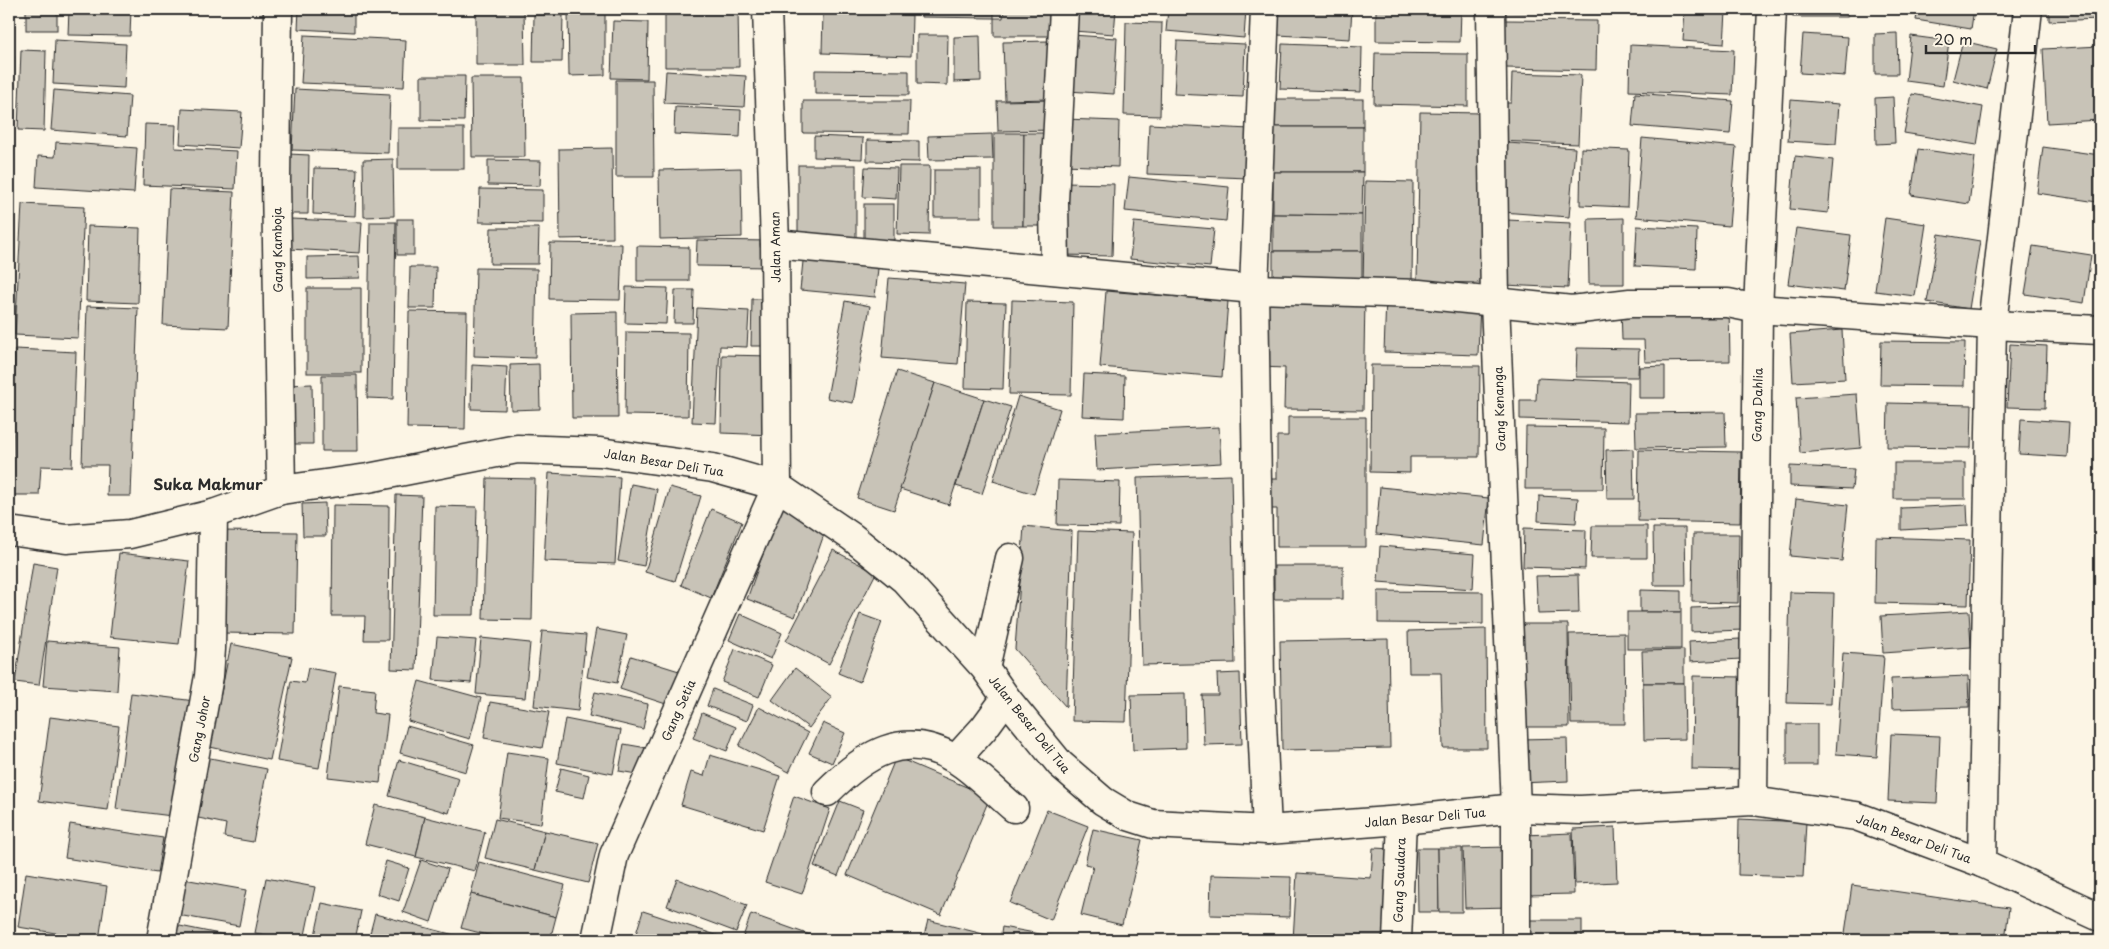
<svg xmlns="http://www.w3.org/2000/svg" width="2109" height="949" font-family="'Playpen Sans',sans-serif">
<rect width="100%" height="100%" fill="#fcf5e5"/>
<filter id="ink" filterUnits="userSpaceOnUse"><feTurbulence type="fractalNoise" baseFrequency=".02" numOctaves="2"/><feDisplacementMap in="SourceGraphic" scale="10" xChannelSelector="R" yChannelSelector="G"/><feConvolveMatrix kernelMatrix="1 2 1 2 8 2 1 2 1" color-interpolation-filters="sRGB"/></filter>
<g filter="url(#ink)">
<g fill="#c8c3b7" stroke="#2b2b2b">
<rect x="26" y="9" width="31" height="21"/>
<polygon points="69,9 131,9 130,36 68,35"/>
<polygon points="299,9 354,9 354,32 298,29"/>
<polygon points="665,9 738,9 739,67 665,67"/>
<polygon points="921,9 994,9 994,18 921,17"/>
<polygon points="1004,9 1051,9 1051,36 994,36 994,18 1003,18"/>
<polygon points="1074,9 1116,9 1114,34 1073,31"/>
<polygon points="1125,9 1155,9 1155,11"/>
<polygon points="1168,9 1246,9 1244,38 1166,31"/>
<polygon points="1280,9 1352,9 1350,39 1278,35"/>
<polygon points="1376,9 1461,9 1460,42 1376,41"/>
<polygon points="1499,9 1599,9 1599,14 1499,12"/>
<rect x="1793" y="9" width="54" height="8"/>
<polygon points="1918,9 1974,9 1971,29 1916,20"/>
<polygon points="2049,9 2100,9 2100,19 2049,21"/>
<polygon points="476,10 524,10 525,65 476,65"/>
<polygon points="605,10 605,75 569,76 568,11"/>
<polygon points="1685,10 1726,12 1724,44 1683,41"/>
<polygon points="823,12 912,15 911,56 822,53"/>
<polygon points="534,15 563,15 562,62 533,62"/>
<polygon points="1505,20 1597,21 1596,70 1505,68"/>
<polygon points="613,21 648,22 647,79 611,78"/>
<polygon points="1126,22 1162,23 1160,116 1124,115"/>
<polygon points="1897,33 1898,74 1875,74 1875,34"/>
<polygon points="1803,34 1848,37 1845,76 1800,73"/>
<polygon points="304,35 406,40 404,87 301,83"/>
<polygon points="917,35 948,35 947,85 917,84"/>
<polygon points="1072,35 1117,38 1114,94 1068,91"/>
<polygon points="980,36 981,81 954,82 954,37"/>
<polygon points="1911,36 1949,41 1943,86 1906,81"/>
<polygon points="55,40 126,44 124,88 53,84"/>
<polygon points="1049,41 1050,99 1005,100 1003,42"/>
<polygon points="1177,41 1245,44 1243,97 1174,94"/>
<polygon points="1963,41 1997,49 1987,89 1953,80"/>
<polygon points="1282,44 1362,47 1361,92 1280,89"/>
<polygon points="1630,45 1734,50 1732,95 1629,91"/>
<polygon points="2100,46 2100,120 2047,123 2043,49"/>
<polygon points="21,50 46,51 44,131 18,130"/>
<polygon points="1375,53 1468,54 1468,106 1374,104"/>
<polygon points="9,56 14,56 13,104 9,104"/>
<polygon points="815,70 909,71 909,95 815,94"/>
<polygon points="666,71 746,76 744,107 664,103"/>
<polygon points="1512,73 1581,75 1578,144 1496,141 1498,103 1511,103"/>
<polygon points="421,76 465,76 464,121 421,120"/>
<polygon points="471,78 524,78 525,157 472,157"/>
<polygon points="616,80 653,80 654,177 616,177"/>
<polygon points="295,89 390,94 388,153 292,150"/>
<polygon points="54,90 130,96 127,136 51,130"/>
<polygon points="1635,93 1733,101 1730,134 1632,126"/>
<polygon points="1912,94 1983,107 1977,145 1904,133"/>
<polygon points="1893,97 1895,143 1876,144 1875,98"/>
<rect x="1274" y="99" width="89" height="28"/>
<polygon points="1054,100 1055,130 998,131 997,101"/>
<polygon points="1791,100 1839,104 1836,144 1788,141"/>
<polygon points="803,101 910,101 909,134 803,133"/>
<polygon points="675,107 741,110 740,137 674,134"/>
<polygon points="182,109 242,112 239,148 180,144"/>
<polygon points="1420,112 1484,113 1482,283 1417,282"/>
<polygon points="1064,119 1119,121 1118,167 1063,165"/>
<polygon points="145,124 176,125 175,148 237,151 235,189 143,185"/>
<polygon points="1149,124 1250,129 1248,178 1147,174"/>
<polygon points="1274,127 1363,127 1363,172 1273,172"/>
<rect x="398" y="128" width="66" height="41"/>
<polygon points="994,133 1024,133 1023,226 994,226"/>
<polygon points="1024,133 1050,133 1049,226 1023,226"/>
<polygon points="992,134 993,159 929,160 928,136"/>
<polygon points="814,136 863,138 862,159 814,157"/>
<polygon points="1642,138 1736,147 1729,226 1636,217"/>
<polygon points="867,140 919,141 919,162 867,161"/>
<polygon points="56,142 137,148 134,193 36,187 38,156 55,157"/>
<polygon points="1508,143 1575,148 1569,217 1502,212"/>
<polygon points="2043,147 2100,155 2100,180 2097,202 2037,193"/>
<polygon points="612,148 613,238 560,239 559,149"/>
<polygon points="1581,148 1629,150 1627,207 1580,205"/>
<polygon points="1918,149 1975,157 1969,204 1911,195"/>
<polygon points="289,154 309,155 308,214 288,214"/>
<polygon points="1795,156 1833,160 1828,213 1790,209"/>
<polygon points="393,159 394,216 364,217 363,160"/>
<polygon points="488,160 541,161 540,186 488,185"/>
<rect x="798" y="165" width="58" height="74"/>
<polygon points="899,166 930,166 929,235 897,234"/>
<polygon points="865,167 897,168 896,199 863,197"/>
<polygon points="314,168 357,169 355,216 313,214"/>
<polygon points="741,168 742,237 660,239 659,170"/>
<rect x="934" y="170" width="47" height="47"/>
<polygon points="1273,172 1363,172 1362,215 1273,214"/>
<polygon points="1129,177 1229,187 1226,221 1125,211"/>
<polygon points="1365,181 1413,182 1412,285 1363,285"/>
<polygon points="1064,183 1114,184 1112,256 1063,255"/>
<polygon points="169,189 234,192 228,328 163,325"/>
<polygon points="480,189 543,190 543,223 479,222"/>
<polygon points="22,204 84,207 78,338 15,335"/>
<rect x="864" y="204" width="30" height="36"/>
<polygon points="1273,214 1362,215 1362,251 1273,251"/>
<polygon points="1624,218 1624,284 1589,284 1588,219"/>
<polygon points="1885,218 1926,224 1915,296 1875,291"/>
<polygon points="291,219 362,222 360,253 289,249"/>
<rect x="397" y="219" width="17" height="36"/>
<polygon points="1507,220 1571,223 1568,288 1504,285"/>
<polygon points="370,222 396,222 393,399 367,398"/>
<polygon points="1134,222 1214,229 1210,267 1130,259"/>
<polygon points="88,226 140,228 138,303 86,301"/>
<polygon points="1637,226 1697,229 1696,269 1635,266"/>
<polygon points="491,228 539,228 538,264 490,264"/>
<polygon points="1796,228 1851,235 1844,291 1788,284"/>
<polygon points="1939,234 1980,241 1969,309 1927,302"/>
<polygon points="697,240 771,241 770,267 696,266"/>
<polygon points="550,243 622,244 620,300 549,299"/>
<polygon points="637,246 689,247 689,281 637,281"/>
<polygon points="2033,246 2091,255 2084,303 2025,294"/>
<polygon points="1273,251 1362,251 1362,285 1273,284"/>
<polygon points="804,252 879,259 875,297 800,290"/>
<polygon points="359,256 360,278 307,279 307,257"/>
<polygon points="410,267 436,267 435,308 409,308"/>
<polygon points="476,268 537,269 535,358 474,356"/>
<polygon points="889,278 965,284 958,364 882,358"/>
<polygon points="626,287 668,288 666,324 625,323"/>
<rect x="307" y="288" width="54" height="85"/>
<polygon points="675,290 694,290 693,323 674,323"/>
<polygon points="1106,291 1228,301 1222,377 1100,367"/>
<polygon points="1386,298 1480,301 1478,355 1384,352"/>
<polygon points="752,299 775,299 774,346 751,346"/>
<polygon points="1261,299 1365,300 1363,410 1284,409 1285,368 1260,367"/>
<polygon points="1012,300 1073,302 1071,395 1009,394"/>
<polygon points="845,301 870,306 853,403 827,398"/>
<polygon points="967,302 1006,303 1003,389 965,388"/>
<polygon points="87,306 138,308 131,496 107,496 108,465 82,465"/>
<polygon points="1729,306 1730,361 1645,362 1644,340 1622,340 1621,308"/>
<polygon points="697,308 749,311 747,347 720,346 716,423 692,422"/>
<polygon points="409,311 467,312 465,429 407,428"/>
<polygon points="617,312 618,418 572,418 571,313"/>
<polygon points="1842,330 1845,379 1793,382 1790,334"/>
<polygon points="626,332 689,333 688,416 625,415"/>
<polygon points="1881,341 1965,342 1964,386 1880,385"/>
<rect x="2096" y="341" width="4" height="69"/>
<polygon points="2010,344 2047,346 2045,408 2007,407"/>
<polygon points="1577,348 1639,349 1638,377 1576,377"/>
<polygon points="15,349 76,352 72,467 41,466 39,495 11,495"/>
<polygon points="722,355 773,356 772,435 721,433"/>
<polygon points="539,364 540,409 511,410 510,365"/>
<polygon points="472,365 507,367 505,410 471,409"/>
<polygon points="1371,365 1480,366 1479,457 1410,457 1410,473 1370,472"/>
<polygon points="1665,366 1665,398 1639,398 1639,367"/>
<polygon points="897,371 935,383 894,510 857,498"/>
<polygon points="1084,374 1125,376 1124,418 1082,416"/>
<polygon points="322,375 357,375 358,451 322,451"/>
<polygon points="1537,378 1629,382 1628,422 1520,419 1520,400 1536,400"/>
<polygon points="935,383 984,399 949,505 900,489"/>
<polygon points="312,384 313,444 287,444 286,385"/>
<polygon points="1857,394 1861,448 1800,453 1796,398"/>
<polygon points="1018,396 1060,409 1034,494 993,481"/>
<polygon points="984,399 1011,407 982,494 956,486"/>
<polygon points="1888,403 1972,405 1971,448 1887,447"/>
<polygon points="1725,412 1726,447 1636,448 1635,413"/>
<polygon points="1288,417 1366,417 1366,547 1277,547 1277,509 1265,509 1265,479 1277,479 1277,436 1288,436"/>
<polygon points="2021,419 2069,422 2067,457 2019,454"/>
<polygon points="1219,427 1221,463 1097,470 1095,433"/>
<polygon points="1526,427 1604,428 1603,489 1525,489"/>
<polygon points="1633,449 1634,499 1607,499 1606,450"/>
<polygon points="1639,450 1741,452 1740,523 1638,521"/>
<rect x="1894" y="463" width="71" height="36"/>
<polygon points="1790,466 1854,469 1852,489 1790,486"/>
<polygon points="549,473 620,477 615,564 544,561"/>
<polygon points="1231,475 1235,663 1142,665 1137,478"/>
<polygon points="487,478 535,479 532,620 483,619"/>
<polygon points="1058,480 1120,482 1119,526 1057,525"/>
<polygon points="631,484 657,489 644,566 618,561"/>
<polygon points="670,487 701,496 675,581 645,572"/>
<polygon points="1380,487 1489,498 1484,545 1376,534"/>
<polygon points="396,495 422,496 416,670 391,669"/>
<polygon points="1539,496 1578,498 1576,523 1538,521"/>
<polygon points="1796,499 1848,505 1842,561 1790,556"/>
<polygon points="325,503 326,536 303,536 302,504"/>
<polygon points="333,505 389,506 388,640 364,640 365,616 332,616"/>
<polygon points="1967,505 1968,526 1901,530 1901,508"/>
<polygon points="435,506 477,507 474,615 433,615"/>
<polygon points="780,506 828,523 795,617 747,599"/>
<polygon points="711,509 742,522 711,598 681,585"/>
<polygon points="1024,526 1072,531 1066,707 1015,649"/>
<polygon points="1592,526 1647,526 1647,558 1591,558"/>
<polygon points="1524,528 1586,530 1585,569 1523,567"/>
<polygon points="1653,528 1685,528 1686,585 1654,585"/>
<polygon points="221,531 297,532 295,634 219,633"/>
<polygon points="1078,531 1132,533 1126,722 1072,721"/>
<polygon points="1693,534 1739,534 1738,603 1692,602"/>
<polygon points="1876,537 1970,540 1968,605 1875,603"/>
<polygon points="1380,546 1475,554 1473,589 1378,582"/>
<polygon points="833,550 876,573 829,664 786,641"/>
<polygon points="119,553 189,561 179,644 110,637"/>
<polygon points="33,563 57,567 39,685 15,682"/>
<rect x="1274" y="566" width="69" height="33"/>
<polygon points="1578,575 1579,613 1538,614 1536,576"/>
<polygon points="1640,590 1681,591 1681,612 1640,612"/>
<polygon points="1378,591 1483,592 1483,624 1378,623"/>
<polygon points="1790,592 1834,593 1831,704 1787,703"/>
<polygon points="1742,606 1743,630 1691,632 1691,608"/>
<polygon points="1969,611 1971,647 1883,653 1881,616"/>
<rect x="1627" y="612" width="54" height="37"/>
<polygon points="740,614 782,633 771,659 729,640"/>
<polygon points="860,614 882,622 860,682 838,673"/>
<polygon points="1518,624 1568,624 1569,727 1519,727"/>
<polygon points="596,629 627,635 617,683 587,677"/>
<polygon points="1486,629 1487,748 1443,748 1441,673 1409,673 1408,631"/>
<polygon points="542,631 586,635 578,711 534,706"/>
<polygon points="1624,633 1625,724 1571,724 1569,634"/>
<polygon points="437,637 476,640 471,683 433,680"/>
<polygon points="481,638 530,643 525,698 476,694"/>
<polygon points="1388,639 1390,748 1282,750 1280,641"/>
<polygon points="1740,639 1741,659 1690,662 1689,642"/>
<polygon points="47,641 120,647 117,691 43,686"/>
<polygon points="231,644 292,657 270,760 210,747"/>
<polygon points="735,649 772,665 759,697 722,682"/>
<polygon points="1684,650 1684,683 1643,683 1642,651"/>
<polygon points="1843,653 1884,656 1877,757 1836,754"/>
<polygon points="631,656 679,671 669,705 620,689"/>
<polygon points="308,668 336,673 319,768 277,761 291,681 305,683"/>
<polygon points="795,668 832,697 809,728 772,700"/>
<polygon points="1240,673 1242,744 1204,745 1202,695 1218,695 1217,674"/>
<polygon points="1693,676 1742,677 1741,770 1692,769"/>
<polygon points="1968,676 1969,707 1892,709 1891,679"/>
<polygon points="419,681 481,698 470,739 408,721"/>
<polygon points="1643,683 1684,683 1685,739 1644,740"/>
<polygon points="339,686 375,690 373,713 388,715 380,783 328,777"/>
<polygon points="713,689 753,705 747,721 707,706"/>
<polygon points="595,692 648,704 643,729 589,716"/>
<polygon points="131,693 195,701 180,817 116,809"/>
<polygon points="1185,694 1186,748 1133,750 1131,695"/>
<polygon points="490,702 549,712 542,748 484,738"/>
<polygon points="759,707 808,733 789,772 739,746"/>
<polygon points="702,713 736,727 727,751 693,738"/>
<polygon points="50,717 119,726 108,810 39,801"/>
<polygon points="565,719 621,730 613,774 557,763"/>
<polygon points="823,723 845,733 832,763 809,753"/>
<rect x="1787" y="724" width="30" height="41"/>
<polygon points="407,726 474,745 466,772 400,753"/>
<polygon points="1891,734 1940,736 1937,803 1888,801"/>
<polygon points="1567,738 1568,781 1520,783 1519,739"/>
<polygon points="624,744 647,748 643,775 619,771"/>
<polygon points="507,752 549,758 541,824 498,818"/>
<polygon points="710,755 780,776 763,830 681,805 691,772 704,776"/>
<polygon points="205,757 267,769 253,842 224,837 226,824 194,817"/>
<polygon points="896,757 990,797 941,915 847,875"/>
<polygon points="399,760 459,778 449,813 389,796"/>
<polygon points="561,768 589,775 584,798 555,792"/>
<polygon points="794,796 830,809 802,894 765,882"/>
<polygon points="840,801 863,810 838,876 814,866"/>
<polygon points="375,805 425,817 416,857 365,844"/>
<polygon points="1047,810 1088,826 1051,920 1010,903"/>
<polygon points="425,817 485,832 475,871 416,857"/>
<polygon points="495,819 545,831 535,870 485,858"/>
<polygon points="1739,819 1806,822 1803,877 1738,875"/>
<polygon points="70,824 163,838 157,873 65,858"/>
<polygon points="1615,827 1617,882 1575,884 1573,829"/>
<polygon points="1093,829 1142,840 1122,925 1081,915 1093,866 1085,864"/>
<polygon points="545,831 598,843 588,883 535,870"/>
<polygon points="1572,833 1574,894 1526,895 1524,835"/>
<polygon points="1511,847 1512,907 1465,908 1463,848"/>
<polygon points="1373,848 1395,849 1388,940 1293,940 1297,873 1371,878"/>
<polygon points="1417,848 1438,848 1439,912 1418,912"/>
<polygon points="1438,848 1462,848 1462,912 1439,912"/>
<polygon points="421,860 448,869 431,922 403,912"/>
<polygon points="386,861 409,868 399,901 377,894"/>
<polygon points="479,862 565,885 556,917 471,894"/>
<polygon points="26,873 107,886 99,940 18,927"/>
<polygon points="1211,875 1291,877 1290,917 1210,915"/>
<polygon points="178,878 246,890 239,926 172,914"/>
<polygon points="266,878 315,887 304,940 292,940 255,933"/>
<polygon points="677,879 747,905 736,932 667,906"/>
<polygon points="1852,885 2009,908 2005,940 1844,940"/>
<polygon points="471,894 556,917 550,940 507,940 461,928"/>
<polygon points="322,903 361,911 355,940 314,940"/>
<polygon points="643,911 728,939 728,940 634,940"/>
<polygon points="375,914 473,940 383,940 369,937"/>
<polygon points="751,914 824,940 742,940"/>
<polygon points="928,920 991,936 990,940 923,940"/>
<rect x="1529" y="920" width="53" height="20"/>
<polygon points="175,925 249,940 172,940"/>
<polygon points="1002,927 1073,940 1000,940"/>
</g>
<g fill="none" stroke-linecap="round" stroke-linejoin="round">
<g stroke="#2b2b2b" stroke-width="31">
<g id="minor">
<polyline points="278,9 276,180 281,490"/>
<polyline points="1265,9 1254,289 1260,680 1267,830"/>
<polyline points="1491,9 1495,302 1516,808 1516,940"/>
<polyline points="775,244 1254,289 1419,294 1572,310 1630,303 1728,303 1758,309 1992,325 2100,330"/>
<polyline points="1055,270 1054,201 1064,9"/>
<polyline points="985,668 1010,558"/>
<polyline points="956,759 984,728 1006,698"/>
<path d="M827,792C864,755 904,728 955,759C974,770 996,793 1014,808"/>
<polyline points="1753,801 1758,309 1772,9"/>
<polyline points="1982,863 1992,325 2028,9"/>
<polyline points="161,940 209,676 211,649 213,514"/>
<polyline points="596,940 614,855 777,486 775,244 767,9"/>
<polyline points="1397,940 1402,820"/>
</g>
</g>
<g stroke="#2b2b2b" stroke-width="31">
<polyline id="major" points="9,531 66,539 130,534 213,514 281,490 368,478 517,449 600,452 713,468 777,486 852,537 905,580 985,668 1006,698 1060,764 1103,801 1128,816 1153,824 1267,830 1402,820 1516,808 1580,810 1753,801 1856,816 1982,863 2100,917"/>
</g>
<use href="#minor" stroke="#fcf5e5" stroke-width="28"/>
<use href="#major" stroke="#fcf5e5" stroke-width="28"/>
</g>
</g>
<g text-anchor="middle" dominant-baseline="central" stroke-width="4.5" stroke-linejoin="round" paint-order="stroke">
<g font-size="12" fill="#2b2b2b" stroke="#fcf5e5">
<text transform="translate(775 247) rotate(-91)">Jalan Aman</text>
<text transform="translate(277 250) rotate(-91)">Gang Kamboja</text>
<text transform="translate(1757 405) rotate(-89)">Gang Dahlia</text>
<text transform="translate(1499 409) rotate(-92)">Gang Kenanga</text>
<text transform="translate(664 462) rotate(9)">Jalan Besar Deli Tua</text>
<text transform="translate(678 710) rotate(-66)">Gang Setia</text>
<text transform="translate(1030 724) rotate(51)">Jalan Besar Deli Tua</text>
<text transform="translate(199 729) rotate(-79)">Gang Johor</text>
<text transform="translate(1425 817) rotate(-5)">Jalan Besar Deli Tua</text>
<text transform="translate(1914 838) rotate(20)">Jalan Besar Deli Tua</text>
<text transform="translate(1399 880) rotate(-88)">Gang Saudara</text>
</g>
<g font-size="15" font-weight="bold" fill="#2b2b2b" stroke="#fcf5e5">
<text x="208" y="483">Suka Makmur</text>
</g>
</g>
<rect width="2109" height="949" fill="none" stroke="#fcf5e5" stroke-width="30"/>
<rect x="15" y="15" width="2079" height="919" fill="none" stroke="#2b2b2b" stroke-width="2" filter="url(#ink)"/>
<path d="M1926 45v8h109v-8" fill="none" stroke="#2b2b2b" stroke-width="2.5"/>
<text x="1934" y="45" font-size="15" fill="#2b2b2b" stroke="#fcf5e5" stroke-width="4" paint-order="stroke">20 m</text>
</svg>
